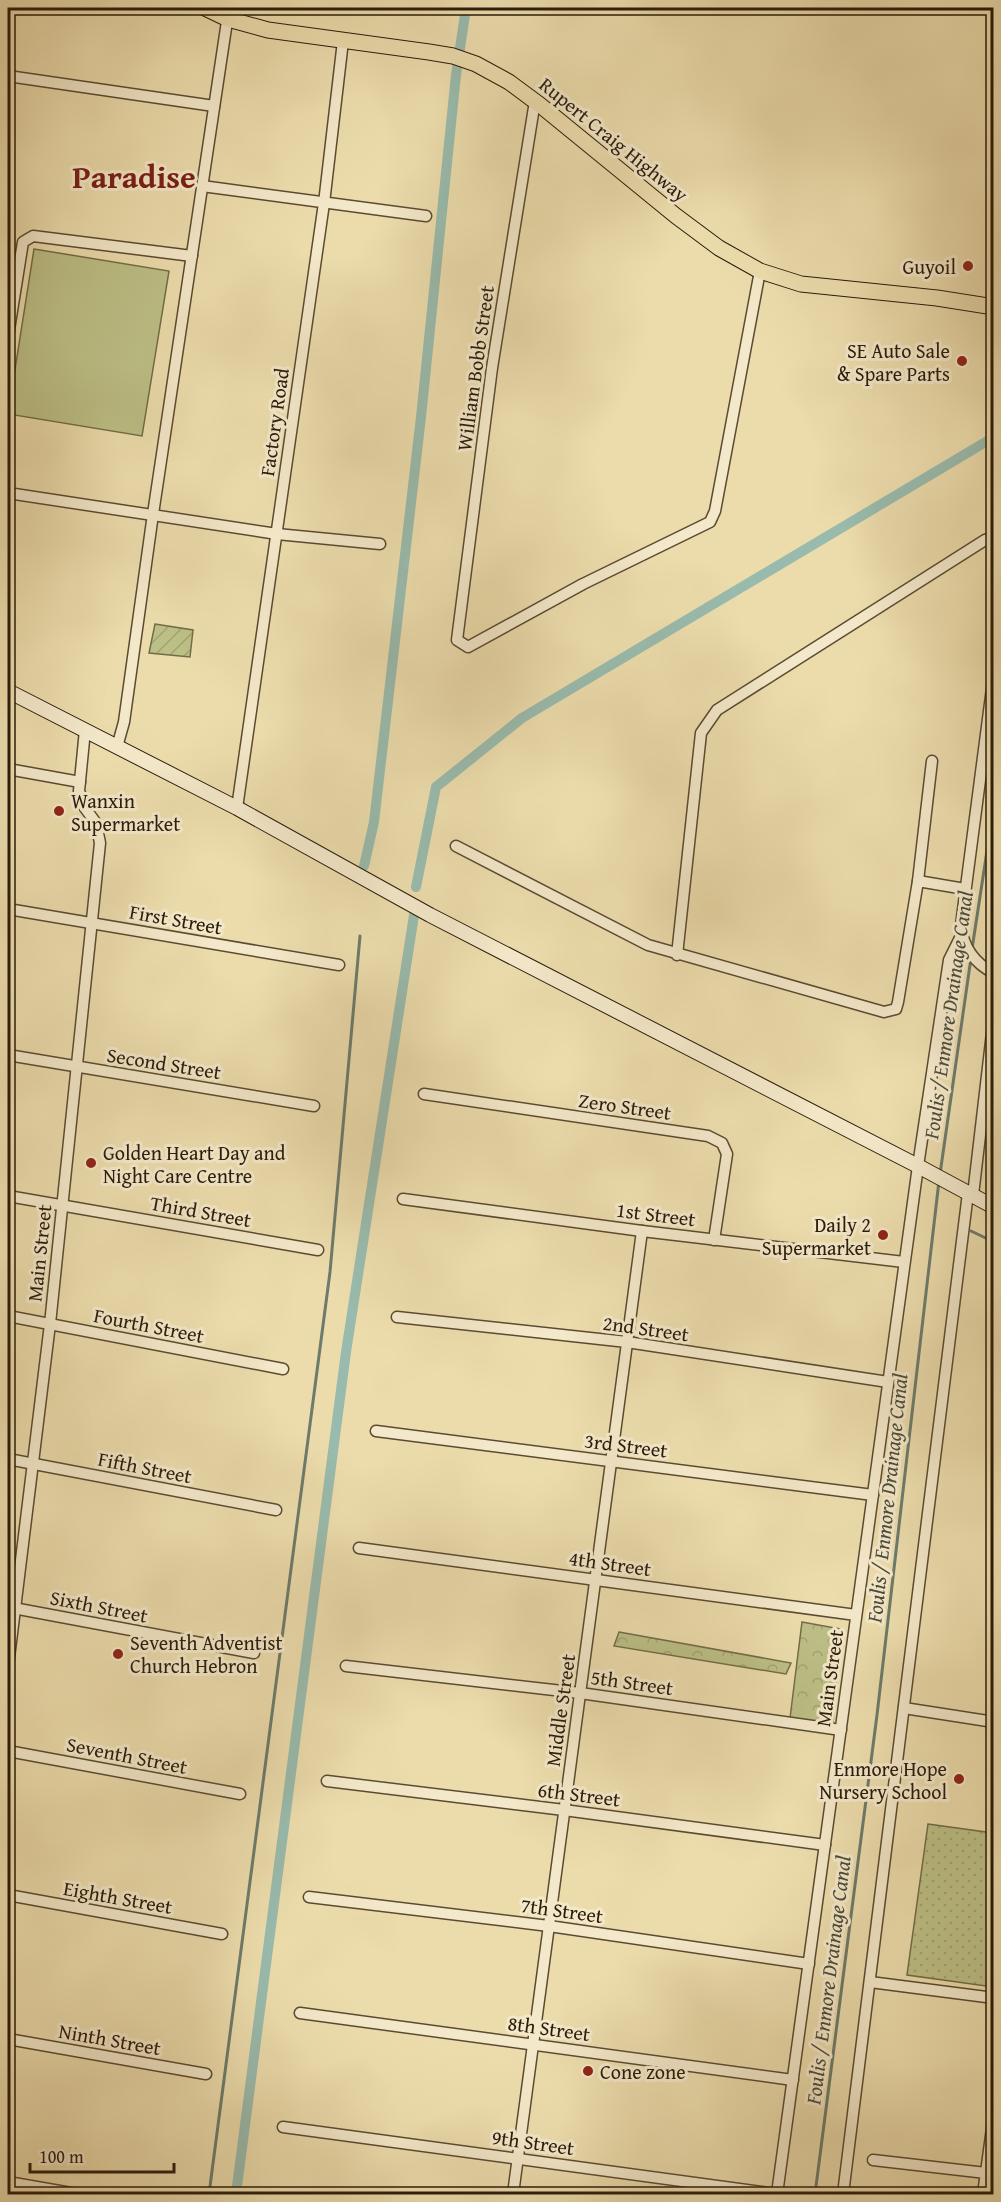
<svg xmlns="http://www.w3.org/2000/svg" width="1001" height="2202" font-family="'Gentium Book Plus',serif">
<defs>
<pattern id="forest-crowns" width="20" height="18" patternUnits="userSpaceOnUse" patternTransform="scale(1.5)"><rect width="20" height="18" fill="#bcbf86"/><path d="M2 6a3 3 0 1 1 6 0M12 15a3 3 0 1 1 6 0" fill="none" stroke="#a2a472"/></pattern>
<pattern id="park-dots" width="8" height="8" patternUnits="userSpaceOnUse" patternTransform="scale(1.5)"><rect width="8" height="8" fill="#bcbf86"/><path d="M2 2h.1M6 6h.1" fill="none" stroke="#a2a472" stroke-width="1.8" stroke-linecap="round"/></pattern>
<pattern id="garden-furrows" width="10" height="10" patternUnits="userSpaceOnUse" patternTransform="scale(1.5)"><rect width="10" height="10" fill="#bcbf86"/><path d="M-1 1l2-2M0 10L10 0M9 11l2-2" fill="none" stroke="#a2a472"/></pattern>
</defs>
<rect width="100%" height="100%" fill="#ecdcac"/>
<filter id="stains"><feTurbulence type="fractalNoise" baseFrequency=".00333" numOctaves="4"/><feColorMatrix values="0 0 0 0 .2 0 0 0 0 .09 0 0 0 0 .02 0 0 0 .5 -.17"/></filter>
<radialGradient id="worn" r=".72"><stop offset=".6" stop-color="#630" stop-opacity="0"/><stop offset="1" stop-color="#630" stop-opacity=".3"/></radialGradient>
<g fill="url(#forest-crowns)" stroke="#726d48" stroke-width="1.5">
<polygon points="802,1622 841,1629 833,1724 790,1718"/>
<polygon points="619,1632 791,1663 786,1674 614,1646"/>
</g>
<polygon fill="url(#park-dots)" stroke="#726d48" stroke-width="1.5" points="928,1824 993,1833 993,1987 907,1975"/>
<polygon fill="url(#garden-furrows)" stroke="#726d48" stroke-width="1.5" points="155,624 193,630 190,657 149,653"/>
<polygon fill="#bcbf86" stroke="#726d48" stroke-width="1.5" points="34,249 169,271 142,436 8,414"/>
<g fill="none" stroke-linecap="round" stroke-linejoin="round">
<g stroke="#6c7b6c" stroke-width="3">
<polyline points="972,949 994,805"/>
<polyline points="940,1174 971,958"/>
<polyline points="971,1231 994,1242"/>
<polyline points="209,2194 330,1272 360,936"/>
<polyline points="815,2194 877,1715 939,1181"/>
</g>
<g stroke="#99bbad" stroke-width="10">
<polyline points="364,866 374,822 421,417 456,75 466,8"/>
<polyline points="416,887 436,787 522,718 994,437"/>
<polyline points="236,2194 346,1352 414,915"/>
</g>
<g stroke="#5a4b32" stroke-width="13">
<g id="street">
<polyline points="8,76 214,106"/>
<polyline points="535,101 492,368 457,640 468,647 583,584 710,522 715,511 760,271"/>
<polyline points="202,186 426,216"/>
<polyline points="8,336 23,242 33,236 192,256"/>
<polyline points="8,493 277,534 380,544"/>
<path d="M994,673L961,925C962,946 975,964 994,973"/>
<polyline points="117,747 124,722 153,514 229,8"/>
<polyline points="8,769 80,782"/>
<polyline points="237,808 324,203 343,41"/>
<polyline points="456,846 648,945 884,1012 896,1009 898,1002 918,881 965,889"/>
<polyline points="918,881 932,761"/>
<polyline points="8,909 339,965"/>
<polyline points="677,955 701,733 717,710 985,540 994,537"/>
<polyline points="8,1055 314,1106"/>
<polyline points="424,1094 708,1136 722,1143 727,1154 714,1240"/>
<polyline points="973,1195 994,1016"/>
<polyline points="8,1196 318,1250"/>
<polyline points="403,1199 642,1231 904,1262"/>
<polyline points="8,1316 283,1369"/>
<polyline points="397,1317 627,1342 888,1382"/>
<polyline points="376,1431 873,1495"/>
<polyline points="8,1459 276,1510"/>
<polyline points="359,1548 856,1615"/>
<polyline points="8,1607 254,1653"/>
<polyline points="8,1666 50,1324 100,843 96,823 85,808 79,791 85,730"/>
<polyline points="346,1666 580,1693 841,1730"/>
<polyline points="904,1708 994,1722"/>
<polyline points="8,1751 240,1794"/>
<polyline points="327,1781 564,1810 825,1845"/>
<polyline points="8,1895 222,1934"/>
<polyline points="309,1897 549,1926 809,1964"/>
<polyline points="870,1982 994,1998"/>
<polyline points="300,2013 793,2080"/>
<polyline points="8,2039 206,2074"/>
<polyline points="283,2127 777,2194"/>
<polyline points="873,2160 986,2173"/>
<polyline points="8,2182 77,2194"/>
<polyline points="513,2194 642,1231"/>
<polyline points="777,2194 918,1166 949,960 961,936"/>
<polyline points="843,2194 968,1193"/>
<polyline points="983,2194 994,2114"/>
</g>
</g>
<g stroke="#291b0a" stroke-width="16">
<polyline id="secondary" points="8,691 237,808 430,915 918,1166 994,1207"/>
</g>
<g stroke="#291b0a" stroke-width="17">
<polyline id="primary" points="205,8 228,19 268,30 429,52 453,56 476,64 509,82 540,105 676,216 719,248 760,271 801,284 937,298 994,307"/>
</g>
<use href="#street" stroke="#f3e8c9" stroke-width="10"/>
<use href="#secondary" stroke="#f3e8c9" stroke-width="14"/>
<use href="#primary" stroke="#ecdcac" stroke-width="15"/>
</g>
<g fill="#8f2418" stroke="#f3e8c9" stroke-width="2">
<circle cx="968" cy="266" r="6"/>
<circle cx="962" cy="361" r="6"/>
<circle cx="59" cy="811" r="6"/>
<circle cx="91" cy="1163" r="6"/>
<circle cx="883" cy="1235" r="6"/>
<circle cx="118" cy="1654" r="6"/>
<circle cx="959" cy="1779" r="6"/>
<circle cx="588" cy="2071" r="6"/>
</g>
<g text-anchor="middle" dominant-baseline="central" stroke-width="6" stroke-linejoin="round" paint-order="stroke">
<g font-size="20" fill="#291b0a" stroke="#f3e8c9">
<text transform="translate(614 139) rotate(39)">Rupert Craig Highway</text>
<text transform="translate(475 368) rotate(-82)">William Bobb Street</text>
<text transform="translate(274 422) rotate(-82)">Factory Road</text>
<text transform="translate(176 919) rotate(10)">First Street</text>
<text transform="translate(164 1063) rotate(9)">Second Street</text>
<text transform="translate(625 1106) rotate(8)">Zero Street</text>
<text transform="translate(201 1211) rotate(10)">Third Street</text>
<text transform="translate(656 1214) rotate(7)">1st Street</text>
<text transform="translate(39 1253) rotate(-84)">Main Street</text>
<text transform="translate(149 1325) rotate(11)">Fourth Street</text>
<text transform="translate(646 1328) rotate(8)">2nd Street</text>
<text transform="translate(626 1445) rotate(7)">3rd Street</text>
<text transform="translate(145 1467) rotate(11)">Fifth Street</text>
<text transform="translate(610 1563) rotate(8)">4th Street</text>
<text transform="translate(99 1606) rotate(11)">Sixth Street</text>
<text transform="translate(829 1678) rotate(-82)">Main Street</text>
<text transform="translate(632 1682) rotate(8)">5th Street</text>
<text transform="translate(560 1710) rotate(-82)">Middle Street</text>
<text transform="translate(127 1755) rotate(11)">Seventh Street</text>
<text transform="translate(579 1794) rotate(7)">6th Street</text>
<text transform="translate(118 1897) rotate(10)">Eighth Street</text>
<text transform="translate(562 1910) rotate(8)">7th Street</text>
<text transform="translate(549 2028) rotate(8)">8th Street</text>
<text transform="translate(110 2039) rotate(10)">Ninth Street</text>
<text transform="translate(533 2142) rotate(8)">9th Street</text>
</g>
<g font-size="20" fill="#291b0a" stroke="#f3e8c9" text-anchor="end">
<text x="956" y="266">Guyoil</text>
<text x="950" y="350">SE Auto Sale<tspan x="950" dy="23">&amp; Spare Parts</tspan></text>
<text x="71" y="800" text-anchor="start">Wanxin<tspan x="71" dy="23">Supermarket</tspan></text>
<text x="103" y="1152" text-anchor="start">Golden Heart Day and<tspan x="103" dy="23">Night Care Centre</tspan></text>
<text x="871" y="1224">Daily 2<tspan x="871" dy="23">Supermarket</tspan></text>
<text x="130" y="1642" text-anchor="start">Seventh Adventist<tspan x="130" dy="23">Church Hebron</tspan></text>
<text x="947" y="1768">Enmore Hope<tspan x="947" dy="23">Nursery School</tspan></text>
<text x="600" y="2071" text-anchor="start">Cone zone</text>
</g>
<g font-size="21" font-style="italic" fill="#4b4b3b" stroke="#f3e8c9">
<text transform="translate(948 1015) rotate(-82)">Foulis / Enmore Drainage Canal</text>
<text transform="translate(887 1498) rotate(-84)">Foulis / Enmore Drainage Canal</text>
<text transform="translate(828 1980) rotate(-83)">Foulis / Enmore Drainage Canal</text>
</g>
<g font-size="32" font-weight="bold" fill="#7a1f14" stroke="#f3e8c9">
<text x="134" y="176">Paradise</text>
</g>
</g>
<rect width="1001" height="2202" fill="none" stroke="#ecdcac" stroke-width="30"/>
<rect x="9" y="9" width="983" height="2184" fill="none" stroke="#291b0a" stroke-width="3"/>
<rect x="15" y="15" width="971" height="2172" fill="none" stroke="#291b0a" stroke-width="1.5"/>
<path d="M30 2163v9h144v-9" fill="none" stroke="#291b0a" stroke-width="3"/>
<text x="39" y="2163" font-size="18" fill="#291b0a" stroke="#f3e8c9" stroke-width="4.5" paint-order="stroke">100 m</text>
<rect width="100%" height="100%" filter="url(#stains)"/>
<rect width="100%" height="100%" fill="url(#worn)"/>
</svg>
